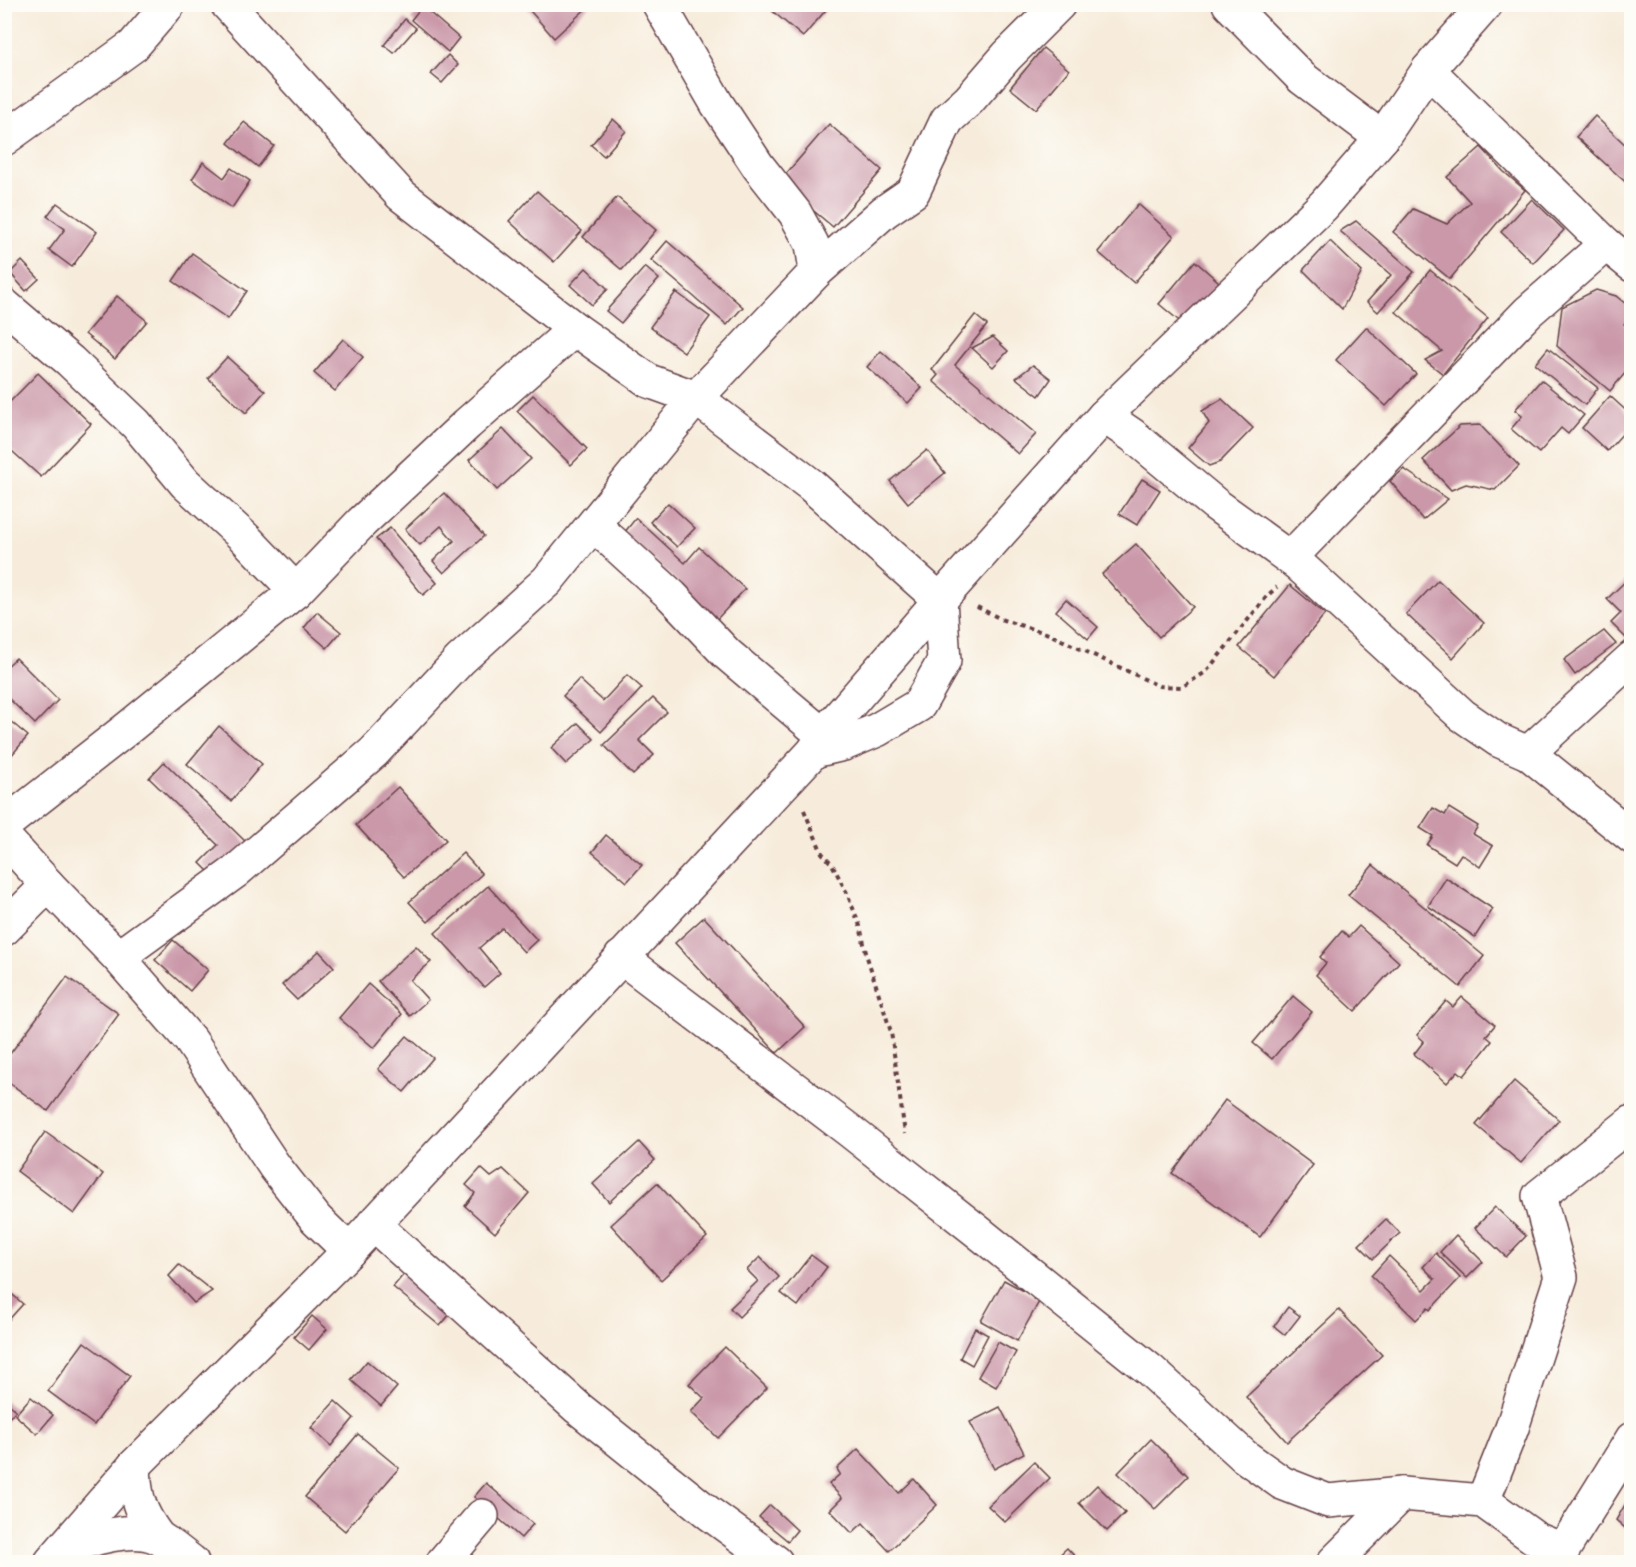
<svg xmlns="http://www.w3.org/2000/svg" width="1636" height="1567" font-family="'IM FELL Great Primer',serif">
<rect width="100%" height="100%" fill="#fdfcf7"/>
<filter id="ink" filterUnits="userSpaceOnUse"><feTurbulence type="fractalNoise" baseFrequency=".0167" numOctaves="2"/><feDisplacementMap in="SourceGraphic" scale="12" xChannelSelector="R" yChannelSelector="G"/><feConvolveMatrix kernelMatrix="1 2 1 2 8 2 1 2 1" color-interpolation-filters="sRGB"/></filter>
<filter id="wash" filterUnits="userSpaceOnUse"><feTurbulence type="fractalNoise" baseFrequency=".008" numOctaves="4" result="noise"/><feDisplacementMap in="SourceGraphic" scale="24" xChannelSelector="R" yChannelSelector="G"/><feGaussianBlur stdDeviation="1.35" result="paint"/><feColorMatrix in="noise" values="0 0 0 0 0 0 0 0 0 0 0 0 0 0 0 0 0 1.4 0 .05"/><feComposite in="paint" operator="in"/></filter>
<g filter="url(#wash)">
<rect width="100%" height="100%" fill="#f7ecdb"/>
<g id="blocks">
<g fill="#ca98a9">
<polygon points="524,4 591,4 554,38"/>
<polygon points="764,4 831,4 803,37"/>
<polygon points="422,6 459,38 448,52 411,20"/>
<polygon points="405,19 416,28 394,53 384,45"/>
<polygon points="1043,48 1069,70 1036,109 1010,88"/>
<polygon points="448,55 458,65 442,83 431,74"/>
<polygon points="1595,116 1632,151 1632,188 1576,137"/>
<polygon points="613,119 626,131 604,156 591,145"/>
<polygon points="244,122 274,146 258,167 228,143"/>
<polygon points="829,124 882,170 833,227 779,182"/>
<polygon points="1481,147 1503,171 1525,190 1450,279 1393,232 1413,209 1447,224 1470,202 1447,177"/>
<polygon points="203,162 224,178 231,168 250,181 232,208 192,179"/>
<polygon points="537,191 582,231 554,262 509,221"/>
<polygon points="617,197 656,230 622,270 583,237"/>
<polygon points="1532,199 1564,230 1533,263 1501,232"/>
<polygon points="57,203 97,232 72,267 49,250 65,229 47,216"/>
<polygon points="1138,204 1174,236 1134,283 1098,252"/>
<polygon points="1356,221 1414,272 1378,312 1367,302 1391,275 1340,231"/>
<polygon points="667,241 743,307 727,325 651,260"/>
<polygon points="1330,241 1362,272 1342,309 1303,270"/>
<polygon points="192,253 247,291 228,319 173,281"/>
<polygon points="22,261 39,279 26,291 10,273"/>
<polygon points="1195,261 1219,282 1183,324 1159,304"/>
<polygon points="645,267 659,279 621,323 606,311"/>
<polygon points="586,268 608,289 592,305 570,285"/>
<polygon points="1430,270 1488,318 1443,374 1425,360 1442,351 1396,312"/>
<polygon points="1596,290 1616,296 1632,309 1632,316 1624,324 1632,331 1632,365 1610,391 1557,346 1562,307"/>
<polygon points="676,292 710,317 684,352 650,327"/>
<polygon points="117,296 147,321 115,359 85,334"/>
<polygon points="975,315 987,325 955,365 1036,434 1018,454 933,381 938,375 932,370"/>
<polygon points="1366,327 1416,374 1386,406 1336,360"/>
<polygon points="993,337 1008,351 993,367 972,348"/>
<polygon points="343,339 363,357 335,391 314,373"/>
<polygon points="1548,348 1598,388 1585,405 1535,364"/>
<polygon points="881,351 922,388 908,403 867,367"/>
<polygon points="227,357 265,391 246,413 208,378"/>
<polygon points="1033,365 1051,379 1039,396 1016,378"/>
<polygon points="38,373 91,424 41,477 4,444 4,408"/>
<polygon points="1541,380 1584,415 1568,434 1561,428 1539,453 1511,429 1522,416 1515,410"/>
<polygon points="533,395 587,449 571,465 517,411"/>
<polygon points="1610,396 1632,416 1632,438 1625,431 1607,451 1582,428"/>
<polygon points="1222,399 1253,428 1220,462 1209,466 1188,448 1209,423 1202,411"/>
<polygon points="1480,425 1519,466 1495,490 1466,484 1451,490 1423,460 1460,426"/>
<polygon points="503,429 531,459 497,490 469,460"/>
<polygon points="927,450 945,473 908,503 890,481"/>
<polygon points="1404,469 1448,499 1423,520 1390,481"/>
<polygon points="1142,479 1160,490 1137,525 1119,514"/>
<polygon points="444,493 484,536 444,573 433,561 454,541 441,526 420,545 405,529"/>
<polygon points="668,503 695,528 677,547 650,522"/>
<polygon points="636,518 685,563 699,547 745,589 717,619 624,533"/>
<polygon points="390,528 437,583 423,595 376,539"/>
<polygon points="1136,544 1193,607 1159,637 1102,574"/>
<polygon points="1632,575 1632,640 1630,642 1611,623 1621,613 1607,599"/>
<polygon points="1438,580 1484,623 1453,658 1406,614"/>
<polygon points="1290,585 1325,614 1274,676 1239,647"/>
<polygon points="1066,599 1098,627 1088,639 1056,611"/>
<polygon points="317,612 341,632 327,648 304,628"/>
<polygon points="1604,631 1616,644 1575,675 1564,660"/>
<polygon points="16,658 58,700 35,724 4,694 4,669"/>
<polygon points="627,675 642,688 601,732 563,696 579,679 603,701"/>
<polygon points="653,698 667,712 639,740 654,755 633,775 604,745"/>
<polygon points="4,716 28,736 4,764"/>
<polygon points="578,723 594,739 566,764 551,748"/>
<polygon points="219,726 262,764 231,801 187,764"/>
<polygon points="164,762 249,845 216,879 200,863 218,845 149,778"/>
<polygon points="398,787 446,840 404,877 356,825"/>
<polygon points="1433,808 1445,815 1449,808 1478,826 1473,834 1493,846 1480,867 1461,854 1455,863 1427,845 1433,836 1420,828"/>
<polygon points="606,835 642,865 627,882 592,852"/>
<polygon points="463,853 482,874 428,922 409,902"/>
<polygon points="1373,865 1484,956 1460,987 1348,895"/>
<polygon points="1446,878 1493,909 1475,937 1428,906"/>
<polygon points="488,886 537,940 524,952 502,928 479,948 500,973 484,987 435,933"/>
<polygon points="704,917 805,1027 777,1053 675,943"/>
<polygon points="1359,926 1399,962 1355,1011 1316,975 1326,963 1320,957 1342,931 1349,937"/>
<polygon points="173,940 208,970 190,991 155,960"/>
<polygon points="416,946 431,962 410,980 428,1000 410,1016 378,981"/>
<polygon points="319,951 334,967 297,1000 282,985"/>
<polygon points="67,977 119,1014 48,1111 4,1079 4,1062"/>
<polygon points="368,984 402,1014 374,1048 339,1018"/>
<polygon points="1293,996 1312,1012 1272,1059 1253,1043"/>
<polygon points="1462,997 1495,1025 1486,1036 1492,1041 1464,1076 1458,1071 1447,1083 1414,1054 1424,1041 1417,1035 1446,1001 1453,1007"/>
<polygon points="407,1036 433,1058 404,1092 378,1069"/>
<polygon points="1514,1081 1559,1120 1521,1163 1476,1125"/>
<polygon points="1225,1100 1313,1165 1260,1237 1172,1173"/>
<polygon points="45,1132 103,1174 74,1214 17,1171"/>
<polygon points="639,1142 655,1160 609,1202 593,1184"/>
<polygon points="481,1168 491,1177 503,1169 529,1193 495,1233 465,1206 475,1193 466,1185"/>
<polygon points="657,1183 707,1237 661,1280 611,1225"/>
<polygon points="1495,1207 1526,1236 1506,1257 1475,1228"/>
<polygon points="1386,1219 1400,1233 1373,1259 1359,1245"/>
<polygon points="1456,1235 1483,1262 1467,1278 1440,1252"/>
<polygon points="1436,1253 1460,1278 1430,1310 1428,1308 1416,1320 1371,1276 1389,1256 1424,1290 1435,1279 1423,1267"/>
<polygon points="811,1255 827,1267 798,1306 781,1293"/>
<polygon points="760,1257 779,1277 739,1317 730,1308 758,1281 747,1270"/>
<polygon points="179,1265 212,1291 194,1303 169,1276"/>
<polygon points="404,1274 451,1313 440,1326 393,1287"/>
<polygon points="1004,1280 1040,1300 1017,1341 981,1321"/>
<polygon points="4,1287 23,1304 4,1325"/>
<polygon points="1288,1307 1300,1316 1285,1335 1274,1326"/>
<polygon points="1339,1310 1382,1355 1287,1442 1246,1397"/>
<polygon points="312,1316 327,1329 309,1350 294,1337"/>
<polygon points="975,1328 988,1335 972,1365 960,1358"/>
<polygon points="84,1342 130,1376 94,1425 48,1391"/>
<polygon points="998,1342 1016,1352 996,1387 978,1377"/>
<polygon points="725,1347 767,1388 718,1438 691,1412 704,1398 689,1384"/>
<polygon points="367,1361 397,1387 381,1406 351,1380"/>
<polygon points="31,1397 53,1415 37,1434 15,1415"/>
<polygon points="4,1400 16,1410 4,1423"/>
<polygon points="335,1401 354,1418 331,1446 311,1428"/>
<polygon points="1000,1407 1024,1453 994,1469 970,1422"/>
<polygon points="358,1434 399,1468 345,1531 305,1497"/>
<polygon points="1151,1439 1188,1476 1155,1509 1118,1473"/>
<polygon points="858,1449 899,1493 914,1479 937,1505 889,1551 863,1523 852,1533 830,1510 842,1498 829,1484 840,1474 837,1469"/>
<polygon points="1034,1462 1050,1478 1005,1522 988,1506"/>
<polygon points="486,1483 533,1524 521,1538 474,1497"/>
<polygon points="1097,1485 1125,1513 1107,1531 1079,1503"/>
<polygon points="1632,1493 1632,1534 1616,1520"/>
<polygon points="770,1505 797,1530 788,1541 759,1517"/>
<polygon points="1067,1548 1079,1561 1077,1562 1052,1562"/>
</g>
</g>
</g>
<g filter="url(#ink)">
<use href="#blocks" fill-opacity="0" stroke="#643e45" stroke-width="1.5"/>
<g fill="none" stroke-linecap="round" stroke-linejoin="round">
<g stroke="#643e45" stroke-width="36">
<g id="minor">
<polyline points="227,4 401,195 575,329 649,381 696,398 811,485 940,600 823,735 814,751"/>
<polyline points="659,4 717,104 758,166 795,213 812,244 816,272"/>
<polyline points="1229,4 1302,78 1382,138"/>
<polyline points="1428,70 1606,244 1632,265"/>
<polyline points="4,139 133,46 169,4"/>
<polyline points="4,305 70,361 136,424 185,483 245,538 296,591"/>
<polyline points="1104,416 1132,435 1215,504 1299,565 1462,715 1498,740 1528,753 1632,837"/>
<polyline points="594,525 672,596 727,654 823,735"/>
<polyline points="1290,558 1528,312 1606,244"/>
<polyline points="1528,753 1632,658"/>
<polyline points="4,825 128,728 296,591 362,522 467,424 575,329"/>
<polyline points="4,837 48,885 118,957 191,1041 275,1167 316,1219 349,1251"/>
<polyline points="4,929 48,885"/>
<polyline points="118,957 235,872 374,752 460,660 547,581 696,398 816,272 884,212 913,192 947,120 969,100 1007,56 1059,4"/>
<polyline points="621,957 850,1131 977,1231 1150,1370 1244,1456 1282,1483 1328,1501 1402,1494 1483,1501 1536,1539 1563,1550"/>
<polyline points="373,1224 578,1408 710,1514 776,1562"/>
<path d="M134,1466C135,1496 139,1512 158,1537"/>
<polyline points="1483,1501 1512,1428 1561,1277 1539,1196 1632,1122"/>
<path d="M64,1548C89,1540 132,1525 157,1537C169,1543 181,1554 192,1562"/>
<polyline points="51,1562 134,1466 349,1251 814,751 844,744 877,730 919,705 944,661 940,600 1104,416 1324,205 1382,138 1428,70 1486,4"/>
<polyline points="443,1562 482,1516"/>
<polyline points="1334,1562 1402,1494"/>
<polyline points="1559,1562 1563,1550 1632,1439"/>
</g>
</g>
<g stroke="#643e45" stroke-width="4" stroke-dasharray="4.5 4.5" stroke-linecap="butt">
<polyline points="977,607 1003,620 1049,634 1159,686 1182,687 1206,672 1268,595 1277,587"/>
<polyline points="804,810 822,853 832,864 847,893 860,926 867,957 891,1032 905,1134"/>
</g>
<use href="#minor" stroke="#fff" stroke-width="33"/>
</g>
</g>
<rect width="1636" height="1567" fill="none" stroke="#fdfcf7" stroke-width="24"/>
</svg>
